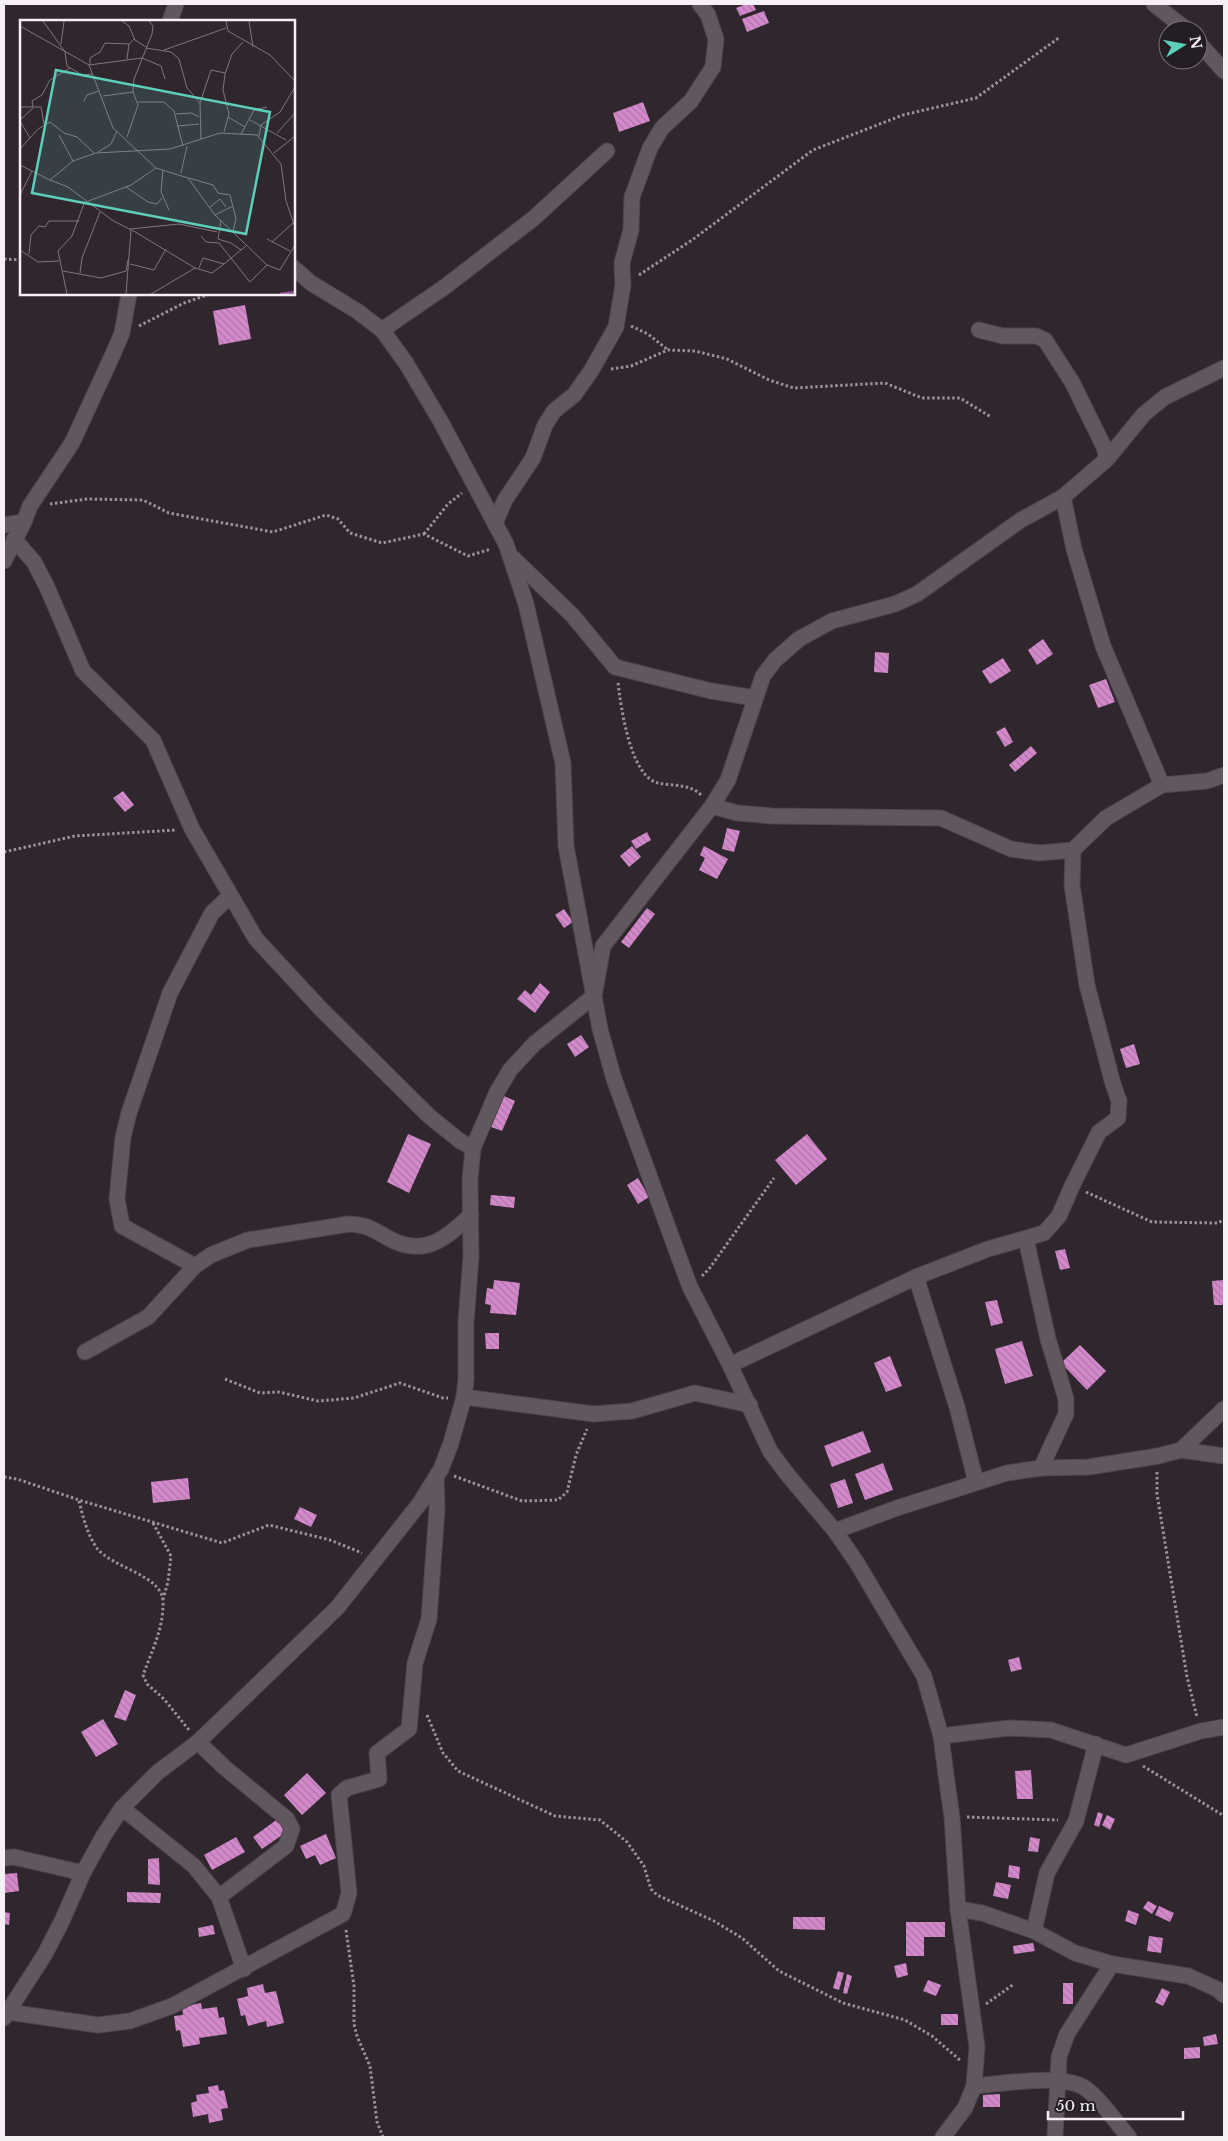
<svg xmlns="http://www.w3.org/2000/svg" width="1228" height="2141" font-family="'Libre Baskerville',serif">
<defs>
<pattern id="building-back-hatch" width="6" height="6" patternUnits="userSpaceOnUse" patternTransform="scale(1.25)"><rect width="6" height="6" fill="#d589cd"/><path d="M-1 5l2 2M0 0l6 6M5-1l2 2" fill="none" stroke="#ab76a6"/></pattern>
</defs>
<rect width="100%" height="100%" fill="#2f262e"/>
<g fill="url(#building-back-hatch)">
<polygon points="746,4 753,4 756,10 740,16 736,8"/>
<polygon points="764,11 769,23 747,32 742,19"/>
<polygon points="643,102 650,121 619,132 613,113"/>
<polygon points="245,305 251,339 219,345 213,311"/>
<polygon points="1043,639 1053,654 1037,665 1028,650"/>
<polygon points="875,652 889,653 888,673 874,672"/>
<polygon points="1003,658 1011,671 990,684 982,671"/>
<polygon points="1106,679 1115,702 1098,708 1089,685"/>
<polygon points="1005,727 1013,742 1005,747 996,732"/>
<polygon points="1031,746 1037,753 1015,772 1009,765"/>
<polygon points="123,791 134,805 125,812 113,798"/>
<polygon points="727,828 740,831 734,852 722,849"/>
<polygon points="647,832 651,840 636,849 631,841"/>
<polygon points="632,846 641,857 629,867 620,856"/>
<polygon points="704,846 728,859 717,879 699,870 705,858 700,855"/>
<polygon points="647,908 655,914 629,948 621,942"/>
<polygon points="564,909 573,922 564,928 555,915"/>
<polygon points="540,983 550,992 535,1013 517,999 525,990 531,995"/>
<polygon points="581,1035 589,1047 575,1057 567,1044"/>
<polygon points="1134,1044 1140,1064 1126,1068 1120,1049"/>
<polygon points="504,1096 515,1101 502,1131 491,1127"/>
<polygon points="408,1134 431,1144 409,1193 387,1182"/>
<polygon points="807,1134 827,1159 796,1185 775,1160"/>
<polygon points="638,1178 649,1197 638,1204 627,1185"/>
<polygon points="491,1195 515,1197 514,1208 490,1205"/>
<polygon points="1065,1249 1070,1268 1060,1270 1055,1251"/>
<polygon points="494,1280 520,1283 516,1315 490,1313 491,1305 485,1304 487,1288 493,1289"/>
<polygon points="1224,1280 1224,1305 1214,1305 1212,1281"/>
<polygon points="997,1300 1003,1323 991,1326 985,1302"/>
<polygon points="485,1333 499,1333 499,1349 486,1349"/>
<polygon points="1022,1341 1033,1376 1005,1384 995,1349"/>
<polygon points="1080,1345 1106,1371 1087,1390 1061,1363"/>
<polygon points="890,1356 902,1386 886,1392 874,1363"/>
<polygon points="863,1431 871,1452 832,1467 824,1446"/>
<polygon points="883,1463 893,1490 865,1500 855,1474"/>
<polygon points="188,1478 190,1499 153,1503 151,1482"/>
<polygon points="845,1479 853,1503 838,1508 830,1484"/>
<polygon points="300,1507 317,1515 311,1527 294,1519"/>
<polygon points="1019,1657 1022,1669 1011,1672 1008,1660"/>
<polygon points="125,1690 136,1695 126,1721 114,1717"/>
<polygon points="103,1719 118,1744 96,1757 81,1732"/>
<polygon points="1031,1770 1033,1799 1017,1799 1015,1771"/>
<polygon points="307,1773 326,1793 302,1815 284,1795"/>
<polygon points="1098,1812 1103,1814 1099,1827 1094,1825"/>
<polygon points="1107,1815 1115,1819 1110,1830 1102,1825"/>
<polygon points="279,1818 288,1831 262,1849 253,1837"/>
<polygon points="326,1834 336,1858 320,1865 315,1855 306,1859 300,1846"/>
<polygon points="236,1837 245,1852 212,1870 204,1855"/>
<polygon points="1030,1837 1040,1839 1038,1852 1028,1851"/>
<polygon points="159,1858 160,1885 148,1884 148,1859"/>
<polygon points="1009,1865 1020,1867 1019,1879 1008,1877"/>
<polygon points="17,1873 19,1891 4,1893 4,1874"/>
<polygon points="996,1882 1011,1885 1008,1899 993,1896"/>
<polygon points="127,1892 161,1893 160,1903 127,1902"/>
<polygon points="1148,1901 1157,1906 1152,1914 1143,1908"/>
<polygon points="1159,1906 1174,1913 1170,1922 1155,1915"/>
<polygon points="1128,1910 1139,1914 1136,1925 1125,1921"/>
<polygon points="4,1912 10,1913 9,1925 4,1924"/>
<polygon points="793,1917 825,1917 825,1930 793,1929"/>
<polygon points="906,1922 945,1922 945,1937 924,1937 924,1956 906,1956"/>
<polygon points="213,1925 215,1934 199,1937 198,1928"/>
<polygon points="1149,1936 1163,1938 1161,1953 1147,1951"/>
<polygon points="1033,1943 1035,1951 1014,1954 1013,1946"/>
<polygon points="906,1963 908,1975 897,1978 894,1966"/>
<polygon points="838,1971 844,1973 839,1990 833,1988"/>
<polygon points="847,1974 852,1976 847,1994 843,1993"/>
<polygon points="928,1980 941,1985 936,1996 923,1991"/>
<rect x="1063" y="1983" width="10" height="21"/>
<polygon points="263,1984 265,1993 276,1991 284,2023 267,2027 266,2021 248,2026 245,2015 241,2016 237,1999 248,1996 247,1988"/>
<polygon points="1162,1988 1170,1992 1163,2006 1155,2002"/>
<polygon points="201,2003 202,2009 217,2007 219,2018 224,2017 227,2034 199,2038 200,2044 183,2047 180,2030 176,2031 174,2016 183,2015 182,2007"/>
<rect x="941" y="2014" width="17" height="11"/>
<polygon points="1216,2034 1218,2044 1204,2046 1203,2037"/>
<polygon points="1200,2047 1200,2058 1184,2059 1184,2048"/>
<polygon points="218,2085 219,2091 224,2090 228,2108 221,2109 223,2120 209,2123 208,2114 193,2117 191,2103 197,2101 196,2095 209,2093 208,2087"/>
<polygon points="1000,2094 1000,2107 983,2107 983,2095"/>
</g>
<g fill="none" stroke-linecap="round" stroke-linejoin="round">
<g stroke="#4d454c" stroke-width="17">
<g id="street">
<polyline points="1154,4 1187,30"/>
<polyline points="170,21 176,4"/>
<polyline points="1198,42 1224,71"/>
<polyline points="294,268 311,283 357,311 382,330 406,363 441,422 506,544 526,604 563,763 566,846 600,1029 614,1079 677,1252 690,1287 730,1365 770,1451 787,1474 835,1531 857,1563 924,1676 941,1736 946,1775 952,1817 958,1909 977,2047 974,2086 965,2108 943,2137"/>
<polyline points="382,330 446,286 534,218 607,151"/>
<polyline points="979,330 1003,336 1036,336 1045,340 1072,382 1104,447 1107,459"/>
<polyline points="1063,497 1074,549 1103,646 1162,785"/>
<polyline points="495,523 505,500 533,458 545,425 554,411 574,395 591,371 616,327 623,285 622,263 631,230 632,197 650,148 662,128 691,101 713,67 716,39 708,15 700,4"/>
<polyline points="4,525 24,522"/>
<polyline points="14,539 34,562 47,587 83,671 153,740 192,829 256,939 320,1008 429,1116 460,1141 473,1148"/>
<polyline points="513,558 573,616 615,667 711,691 755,698"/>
<polyline points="4,561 24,522 30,506 72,443 113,354 122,333 129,294"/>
<polyline points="712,806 737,813 772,816 941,818 1011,849 1039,853 1073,850 1106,818 1162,785 1207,781 1224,775"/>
<polyline points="1026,1239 1048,1339 1066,1399 1066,1414 1041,1468"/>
<polyline points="195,1266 122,1226 117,1199 123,1137 129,1113 170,993 212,913 230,896"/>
<polyline points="916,1277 957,1407 976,1482"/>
<path d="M85,1352L148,1317L195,1266L211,1255L248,1240L349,1224C368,1225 372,1229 388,1238C424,1258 445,1239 471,1215"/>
<polyline points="730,1365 916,1277 988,1249 1044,1233 1059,1216 1073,1184 1099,1132 1118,1118 1119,1101 1113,1084 1087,985 1072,885 1073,850"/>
<polyline points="464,1397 594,1414 632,1411 695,1393 750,1405"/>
<polyline points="1181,1450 1224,1456"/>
<polyline points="835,1531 897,1508 1007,1473 1041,1468 1089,1467 1158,1456 1181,1450 1224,1409"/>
<polyline points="941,1736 1009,1728 1051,1730 1126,1755 1201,1731 1224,1727"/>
<polyline points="198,1742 224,1767 287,1819 292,1829 286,1846 219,1897"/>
<polyline points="122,1808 194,1866 219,1897 244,1969"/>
<polyline points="4,1858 14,1857 83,1873"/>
<polyline points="958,1909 982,1913 1034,1931 1075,1953 1112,1964 1188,1976 1217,1989 1224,1995"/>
<polyline points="1034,1931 1047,1873 1076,1821 1096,1744"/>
<polyline points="8,2012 98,2025 130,2021 172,2006 343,1914 349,1893 339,1795 347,1788 379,1779 377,1753 409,1729 415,1663 429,1619 437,1509 436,1477"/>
<polyline points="4,2018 45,1954 62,1921 83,1873 104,1835 122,1808 158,1772 198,1742 337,1608 420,1503 441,1469 451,1443 464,1397 466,1379 466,1322 471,1257 470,1180 473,1148 497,1092 510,1070 534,1044 594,996 603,946 712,806 728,780 763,676 775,660 799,639 832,621 895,604 917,594 1021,520 1063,497 1107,459 1144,414 1165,397 1224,368"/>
<path d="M974,2086C1002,2084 1062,2073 1085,2088C1102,2100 1115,2122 1129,2137"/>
<polyline points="1055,2137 1059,2057 1067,2034 1112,1964"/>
</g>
</g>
<g stroke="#999298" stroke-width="3" stroke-dasharray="2.5 2.5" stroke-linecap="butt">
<polyline points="4,259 21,260"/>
<polyline points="639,275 692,240 813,150 903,115 976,98 1060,37"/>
<polyline points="139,326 184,303 210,294"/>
<polyline points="631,326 648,334 668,350"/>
<polyline points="611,369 631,366 668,350 695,351 727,359 769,380 794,388 885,383 922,398 960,398 991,417"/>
<polyline points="50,504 87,499 143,500 169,513 273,532 326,515 338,519 350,533 382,543 424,534 468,556 491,549"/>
<polyline points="424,534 448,504 462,493"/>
<path d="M618,683C621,707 630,776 658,783C672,786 691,784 701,795"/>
<polyline points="4,852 75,836 176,830"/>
<polyline points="1086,1192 1152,1222 1217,1223 1224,1220"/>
<polyline points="702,1276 709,1269 774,1178"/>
<polyline points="225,1379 260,1393 279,1392 318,1401 354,1398 400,1383 443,1398 448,1398"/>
<polyline points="1157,1472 1157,1494 1187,1677 1197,1717"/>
<polyline points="454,1476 522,1501 558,1500 567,1492 576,1455 587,1429"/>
<polyline points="4,1477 17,1479 79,1500 222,1543 269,1525 330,1540 362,1553"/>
<path d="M79,1501C83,1517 87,1533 96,1547C111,1568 161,1574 163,1601C164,1627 152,1651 143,1675L147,1684L164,1699L189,1730"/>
<polyline points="153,1523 171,1556 168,1582 163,1599"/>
<polyline points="427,1715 443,1753 458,1771 555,1816 600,1820 627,1842 644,1866 651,1889 657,1895 714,1921 742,1938 779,1971 843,2003 905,2020 932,2036 961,2061"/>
<polyline points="1143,1766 1224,1816"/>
<polyline points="967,1817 1058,1820"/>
<polyline points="346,1930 354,1986 354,2024 357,2036 370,2066 377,2122 383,2137"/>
<polyline points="986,2004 1014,1984"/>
</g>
<use href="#street" stroke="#60575f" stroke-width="15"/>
</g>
<g transform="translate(20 20)">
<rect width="275" height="275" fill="#2f262e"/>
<path fill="none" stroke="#975091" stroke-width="2.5" d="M260,274L275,272"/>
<path fill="none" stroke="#7f777e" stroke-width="1" d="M23,1L45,32L47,46L62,55L72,54M102,1L109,6L115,20L126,27M206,1L208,11L250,35L275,61M229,1L233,27M0,6L69,45L93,108L136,148L168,158L195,195L247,245L260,250L275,225M41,24L44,1M126,28L151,32L159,39L167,68L180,83L181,119M144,30L206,8M107,39L109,24L114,19M69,45L122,38L141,46L145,59M70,45V38L80,32L85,23L109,24M83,76L113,72M64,81L67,75L79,71M118,82H144L154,91L163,126M180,83L191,50L205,53M0,87H21L24,104M13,87L12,81L22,75L30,60L50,48M156,94L172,93L179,97M208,97L225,107M0,100L13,88M230,100L266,120M0,101L10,118M157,106L179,104M204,112L209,94L203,70L205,54L212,34L223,22M257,113L275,93M221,114L234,90L247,87M39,115L53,141M239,116L241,105L260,92L275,67M107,117L118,85L113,72L114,59L132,14L133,6L129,1M0,129L18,109L30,102L44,113L57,117L74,133M78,132L91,124L97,111M254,133L275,116M0,145L30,160L53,141L76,133L150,129L200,113L237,115L261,144L266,181L275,207M143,150L141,172L149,190M161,153L167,126M169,158L193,165L198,173L210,175L216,199L213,211M30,160L48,167L92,200L111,210L106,274M106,167L128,182L137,184L142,178M0,175L12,151M66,182L111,165L136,148M190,187L200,179L206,187M195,195L213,186M110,209L159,204L197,212M112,210L175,248M181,216L186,222L199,223L230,262L247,245M198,219L211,223L221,230M198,219L201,200M247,219L270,231M252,222L273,203M0,230L18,242L39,241M9,234L11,215L19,206L25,207L29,201H59M110,244L134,250L146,229M179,248L183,238L204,244L227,225M43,251L81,258L106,251L108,240M60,253L62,238L80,192M47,274L38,231L52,216L65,181M131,274L175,248L192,253L204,244"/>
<path fill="#5cceba" fill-opacity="0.15" stroke="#5cceba" stroke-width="2.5" d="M36,50L250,92L226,214L12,173Z"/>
<rect width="275" height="275" fill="none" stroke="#f6f0f5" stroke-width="2.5"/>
</g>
<rect width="1228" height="2141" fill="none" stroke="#f6f0f5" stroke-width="10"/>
<g transform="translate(1183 45) rotate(79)"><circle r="24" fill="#251d24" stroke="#797178"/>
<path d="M0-4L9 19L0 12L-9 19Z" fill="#5cceba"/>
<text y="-8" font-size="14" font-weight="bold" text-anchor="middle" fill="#f6f0f5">N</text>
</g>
<path d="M1048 2111v8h135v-8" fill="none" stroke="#f6f0f5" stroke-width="2.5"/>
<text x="1056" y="2111" font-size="15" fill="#f6f0f5" stroke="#251d24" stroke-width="4" paint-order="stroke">50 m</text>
</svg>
